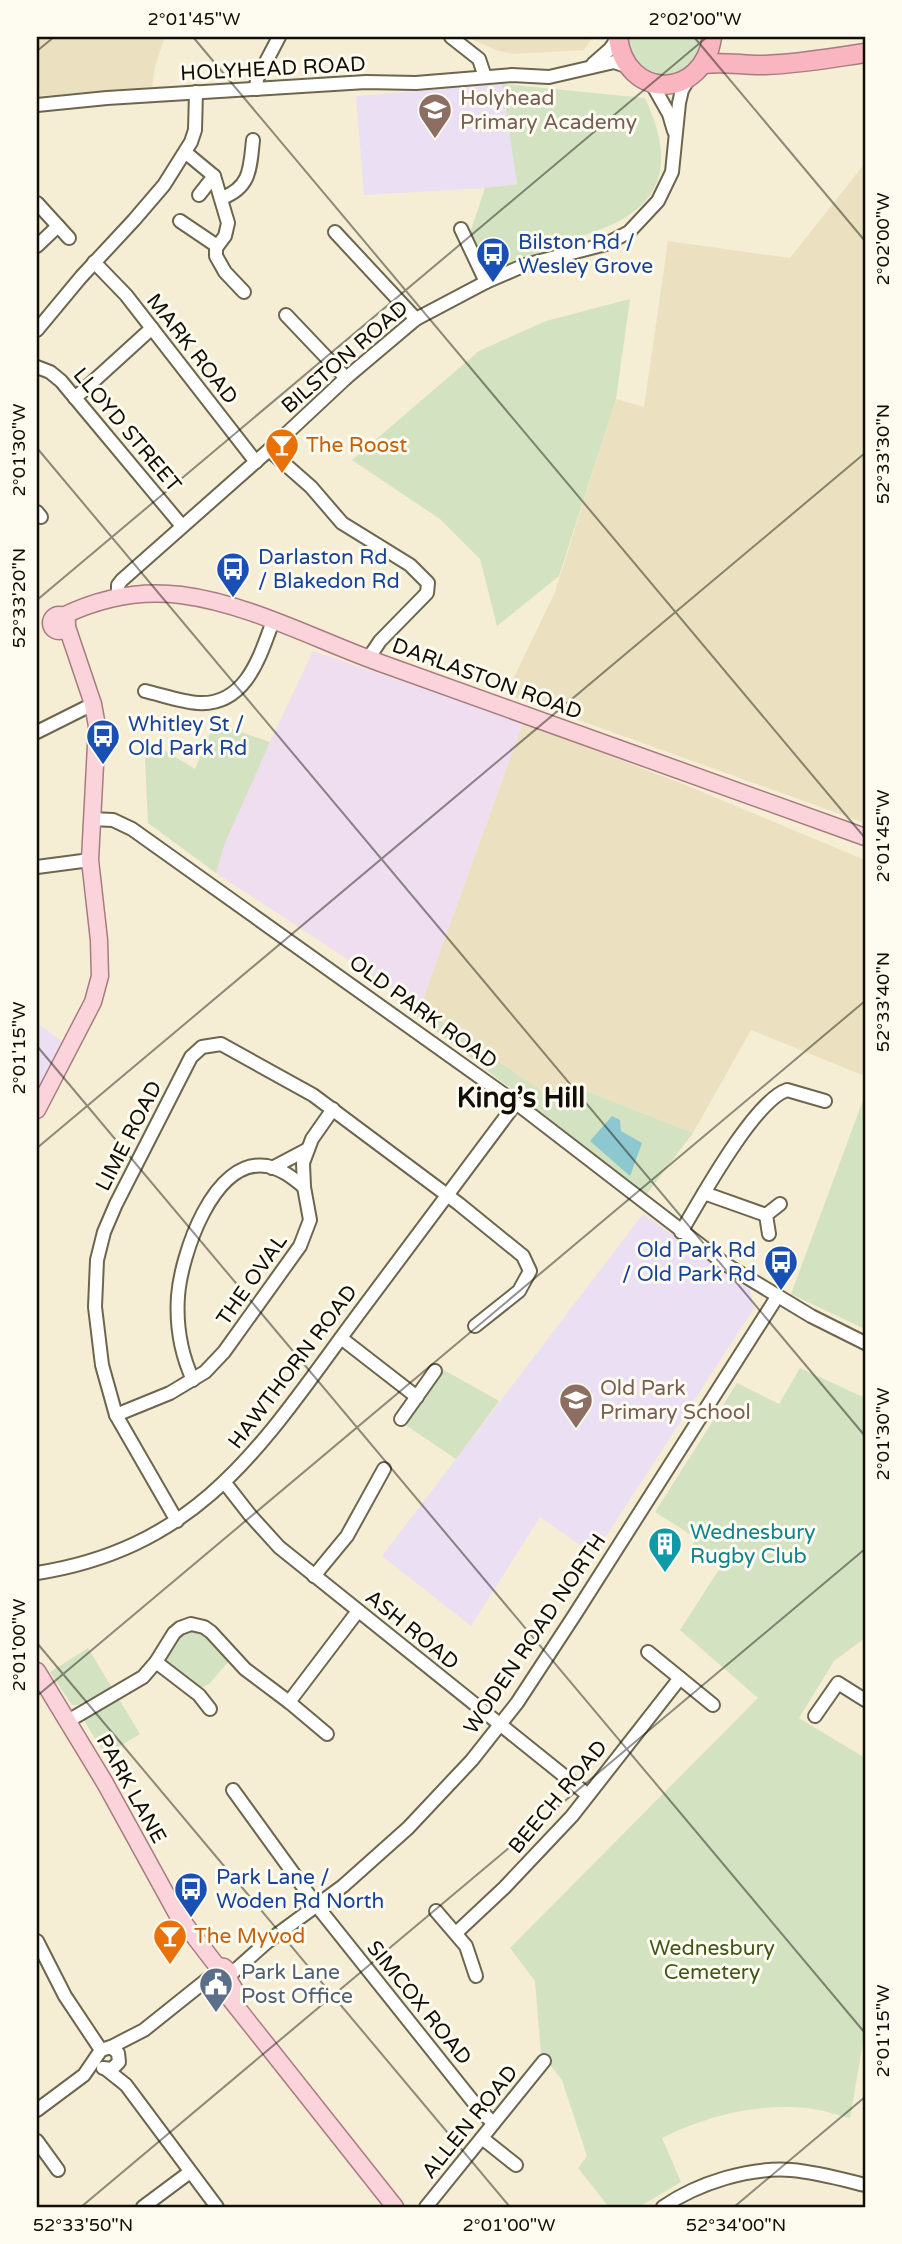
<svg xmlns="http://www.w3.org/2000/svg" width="902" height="2244" font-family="'Varela Round',sans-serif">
<rect width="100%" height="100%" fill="#f5eed4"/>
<polygon fill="#eedef0" points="313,651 523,723 420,1007 216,873 225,843 252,780"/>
<g fill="#ebe1c0">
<polygon points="37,37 165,37 155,66 152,87 37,96"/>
<polygon points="467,37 591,37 591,40 584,50 515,54 498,51"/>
<polygon points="865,163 865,823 506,694 555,592 616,399 644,407 668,241 790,258"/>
<polygon points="523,723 683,784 865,860 865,1076 751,1030 693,1133 566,1083 557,1103 420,1007"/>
</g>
<g fill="#ebdff3">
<polygon points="502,84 517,184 485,188 364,195 356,96"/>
<polygon points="37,1023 64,1043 37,1091"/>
<polygon points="643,1214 750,1289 754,1308 594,1555 540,1517 471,1626 382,1556"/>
</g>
<g fill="#d3e2c1">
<path d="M628,37H702C700,43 700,52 696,58C677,93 628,74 628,37Z"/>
<path d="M502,84L645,98C667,146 673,191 621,220C609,227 594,231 581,237C554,247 527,258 500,268L490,261L485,263L470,233L485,188L517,184Z"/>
<polygon points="630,299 616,399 559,576 497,626 480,559 440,519 352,460 479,351 546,321"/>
<polygon points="212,729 232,729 270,742 225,843 216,873 148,823 144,738 195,769"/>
<polygon points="420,1007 557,1102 566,1083 693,1133 646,1195 549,1118 415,1015"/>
<polygon points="865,1095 865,1329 791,1294"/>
<path d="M800,1368L865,1398V1638L834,1661L799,1718L865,1758V2031L850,2118C839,2116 827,2111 814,2109C762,2102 708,2115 662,2138L681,2182L639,2207H609L578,2168L587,2156L562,2080L541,2053L535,1981L510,1948L758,1698L680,1630L722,1565L690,1549L696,1538L655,1512L737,1383L779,1404Z"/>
<polygon points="442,1369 499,1401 456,1459 404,1424"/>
<path d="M194,1631L204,1634L229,1661L209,1684L197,1690L166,1661C169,1645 176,1632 194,1631Z"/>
<polygon points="88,1648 112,1688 78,1705 72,1705 50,1672"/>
<polygon points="117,1696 140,1734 105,1755 85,1722 87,1715"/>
</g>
<polygon fill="#8dc7cf" points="612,1116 620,1120 621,1131 642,1143 630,1176 590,1141"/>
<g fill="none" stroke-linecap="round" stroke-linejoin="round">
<g stroke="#6c664f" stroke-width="16">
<g id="minor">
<polyline points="451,37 479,59 485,77"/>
<polyline points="593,64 610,49 618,38"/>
<polyline points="652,84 669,114 674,131"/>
<polyline points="256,89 257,79 279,37"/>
<polyline points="37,105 107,98 366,82 416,83 512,75 549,77 614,62 629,67"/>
<polyline points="185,152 214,176 228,223 225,236 216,248 216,256 225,272 244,292"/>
<polyline points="199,195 214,176"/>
<path d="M222,198C251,187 250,168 253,140"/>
<polyline points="37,203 58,226 37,246"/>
<polyline points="180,221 217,246"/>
<polyline points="58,226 69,238"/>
<polyline points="461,229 486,282"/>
<polyline points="335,232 416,319"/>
<polyline points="94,262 126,295 256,462"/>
<polyline points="286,315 346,378"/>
<polyline points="37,330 81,277 134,220 164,185 191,142 195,130 196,92"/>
<polyline points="37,367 50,372 61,381 182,526"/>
<polyline points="75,398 152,328"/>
<polyline points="269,450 311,487 342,523 410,565 428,583 427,593 380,641 368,659"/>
<polyline points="37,512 41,517"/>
<polyline points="118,597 118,585 122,580 269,450 346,378 416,319 486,282 525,265 606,244 629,232 658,201 672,172 679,103 682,90 689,78"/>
<path d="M145,691C162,695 181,702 198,703C246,706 260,656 273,621"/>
<polyline points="37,732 93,704"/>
<polyline points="91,819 113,820 132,829 516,1103 725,1264 811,1316 865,1343"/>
<polyline points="37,867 90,860"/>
<polyline points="272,1168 308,1149"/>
<polyline points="704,1193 766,1215"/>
<path d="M681,1232C700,1200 754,1101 787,1090L825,1101"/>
<polyline points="769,1234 766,1215 780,1204"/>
<polyline points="341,1338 417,1397"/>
<path d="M193,1380C181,1354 176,1325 178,1296C181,1256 213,1157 267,1166C282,1169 293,1178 304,1187"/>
<polyline points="116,1415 170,1393 205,1372 224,1352 300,1246 310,1220 304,1187 303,1163 312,1139 333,1109"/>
<polyline points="401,1419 435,1371"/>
<polyline points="225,1483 250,1515 279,1547 588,1795"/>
<polyline points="177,1521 116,1415 102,1365 95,1307 97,1260 104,1232 116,1204 191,1057 202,1047 221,1044 313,1095 459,1204 523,1256 530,1271 519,1291 475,1326"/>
<path d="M37,1573C203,1547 265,1440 357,1316C410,1245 463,1174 516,1103"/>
<polyline points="314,1576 347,1536 384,1469"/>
<polyline points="648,1652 713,1705"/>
<polyline points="156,1662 199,1695 210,1709"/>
<polyline points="289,1702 327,1734"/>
<polyline points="815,1716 838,1683 865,1700"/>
<polyline points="68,1721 143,1677 156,1662 174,1633 180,1628 191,1624 204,1627 211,1632 245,1669 289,1702 358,1611"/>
<polyline points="233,1790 317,1906 479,2109 493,2123"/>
<polyline points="436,1911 466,1946 476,1976"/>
<polyline points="456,1933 505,1887 572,1816 680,1678"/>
<polyline points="37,1941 65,1996 101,2050"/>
<polyline points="230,1975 267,1942 343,1886 408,1828 472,1760 517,1703 574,1616 777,1297"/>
<polyline points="103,2068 112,2069 119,2062 118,2053 111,2047"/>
<polyline points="106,2069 126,2085 217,2207"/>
<polyline points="37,2110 84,2075 101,2050 111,2047 144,2030 209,1978"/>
<polyline points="482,2138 516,2165"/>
<polyline points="37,2141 58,2170"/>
<polyline points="143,2207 190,2172"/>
<polyline points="426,2207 544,2061"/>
<path d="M663,2207C698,2183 749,2167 791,2170C816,2172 841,2179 865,2185"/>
</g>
</g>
<g stroke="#a77b80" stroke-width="19">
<g id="major">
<circle cx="59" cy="623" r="8"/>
<path d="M63,616C100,598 140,590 181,595C251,604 320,642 386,665C546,722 705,780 865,837"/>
<polyline points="37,1110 93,1002 100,976 99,940 90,860 97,726 93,704 67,627"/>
<polyline points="37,1671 105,1783 177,1914 217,1966"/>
<polyline points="217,1966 224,1967 229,1972 229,1980 239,1997"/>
<polyline points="220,1986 395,2207"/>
</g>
</g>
<g stroke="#a77b80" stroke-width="21">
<g id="highway">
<path d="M618,37C625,100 703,101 712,37"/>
<path d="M704,64C725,61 745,66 765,65C799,64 832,58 865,53"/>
</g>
</g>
<use href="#minor" stroke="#fff" stroke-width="12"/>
<use href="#major" stroke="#fbd3da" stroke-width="16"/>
<use href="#highway" stroke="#f9b6c1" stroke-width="18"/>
</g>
<path fill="none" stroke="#100e06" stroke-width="2" stroke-opacity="0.45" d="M193,37L865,838M694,37L865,241M37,51L54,37M37,448L865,1436M37,600L707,37M37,1046L865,2033M37,1148L865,453M37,1643L510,2207M37,1696L865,1001M81,2207L865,1549M734,2207L865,2097"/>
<defs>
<g id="school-pin" transform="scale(1.75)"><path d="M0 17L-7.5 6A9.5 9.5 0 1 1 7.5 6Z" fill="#8d6e63" stroke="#fefbf1"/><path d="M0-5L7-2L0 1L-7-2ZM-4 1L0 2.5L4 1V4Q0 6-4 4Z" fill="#fff"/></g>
<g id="bus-pin" transform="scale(1.75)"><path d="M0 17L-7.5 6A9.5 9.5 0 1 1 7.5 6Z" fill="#1a4fb4" stroke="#fefbf1"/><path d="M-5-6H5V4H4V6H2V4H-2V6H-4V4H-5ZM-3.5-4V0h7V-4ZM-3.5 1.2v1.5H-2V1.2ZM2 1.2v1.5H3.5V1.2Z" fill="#fff"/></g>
<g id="bar-pin" transform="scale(1.75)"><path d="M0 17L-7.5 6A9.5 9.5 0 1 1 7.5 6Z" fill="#e8710a" stroke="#fefbf1"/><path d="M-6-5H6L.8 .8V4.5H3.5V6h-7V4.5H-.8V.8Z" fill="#fff"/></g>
<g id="building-pin" transform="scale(1.75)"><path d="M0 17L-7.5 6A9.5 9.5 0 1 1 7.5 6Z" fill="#0f9aa8" stroke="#fefbf1"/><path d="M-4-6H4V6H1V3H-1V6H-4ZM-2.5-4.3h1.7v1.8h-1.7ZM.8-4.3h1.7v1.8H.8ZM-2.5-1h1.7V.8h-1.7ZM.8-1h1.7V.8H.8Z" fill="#fff"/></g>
<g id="civic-pin" transform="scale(1.75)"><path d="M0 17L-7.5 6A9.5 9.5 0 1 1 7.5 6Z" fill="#5c6f8a" stroke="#fefbf1"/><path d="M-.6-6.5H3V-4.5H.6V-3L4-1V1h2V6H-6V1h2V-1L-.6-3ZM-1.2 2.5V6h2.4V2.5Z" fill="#fff"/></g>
</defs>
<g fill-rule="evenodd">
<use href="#school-pin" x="435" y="110"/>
<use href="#bus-pin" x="493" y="254"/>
<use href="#bar-pin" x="282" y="445"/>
<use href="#bus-pin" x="233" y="569"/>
<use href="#bus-pin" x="103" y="736"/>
<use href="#bus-pin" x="781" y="1262"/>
<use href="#school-pin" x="576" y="1400"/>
<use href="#building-pin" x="665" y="1544"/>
<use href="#bus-pin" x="191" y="1889"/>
<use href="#bar-pin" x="170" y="1936"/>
<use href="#civic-pin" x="216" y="1984"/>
</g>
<g text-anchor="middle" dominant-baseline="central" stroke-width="6" stroke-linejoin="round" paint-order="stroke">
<g font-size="21" fill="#100e06" stroke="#fefbf1">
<text transform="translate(273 69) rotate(-3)">HOLYHEAD ROAD</text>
<text transform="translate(192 349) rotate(52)">MARK ROAD</text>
<text transform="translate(345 357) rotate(-41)">BILSTON ROAD</text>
<text transform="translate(127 430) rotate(50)">LLOYD STREET</text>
<text transform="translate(487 679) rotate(20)">DARLASTON ROAD</text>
<text transform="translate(423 1012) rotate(36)">OLD PARK ROAD</text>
<text transform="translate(129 1136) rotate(-63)">LIME ROAD</text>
<text transform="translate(252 1280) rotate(-55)">THE OVAL</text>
<text transform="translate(293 1367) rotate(-53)">HAWTHORN ROAD</text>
<text transform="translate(412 1630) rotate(39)">ASH ROAD</text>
<text transform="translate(535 1634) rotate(-56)">WODEN ROAD NORTH</text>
<text transform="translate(131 1789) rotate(61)">PARK LANE</text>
<text transform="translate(558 1797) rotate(-50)">BEECH ROAD</text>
<text transform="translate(419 2003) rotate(51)">SIMCOX ROAD</text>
<text transform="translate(470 2122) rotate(-51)">ALLEN ROAD</text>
</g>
<g font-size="21" fill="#785e54" stroke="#fefbf1" text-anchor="start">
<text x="460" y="98">Holyhead<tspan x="460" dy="24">Primary Academy</tspan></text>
<text x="600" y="1388">Old Park<tspan x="600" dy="24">Primary School</tspan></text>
</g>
<g font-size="21" fill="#164399" stroke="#fefbf1" text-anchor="start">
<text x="518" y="242">Bilston Rd /<tspan x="518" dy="24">Wesley Grove</tspan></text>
<text x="258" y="557">Darlaston Rd<tspan x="258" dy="24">/ Blakedon Rd</tspan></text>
<text x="128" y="724">Whitley St /<tspan x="128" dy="24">Old Park Rd</tspan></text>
<text x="756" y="1250" text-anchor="end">Old Park Rd<tspan x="756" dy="24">/ Old Park Rd</tspan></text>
<text x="216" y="1877">Park Lane /<tspan x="216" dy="24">Woden Rd North</tspan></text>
</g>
<g font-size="21" fill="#c56008" stroke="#fefbf1" text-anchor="start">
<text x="306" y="445">The Roost</text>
<text x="194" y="1936">The Myvod</text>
</g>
<g font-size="21" fill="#0d838f" stroke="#fefbf1" text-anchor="start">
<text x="690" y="1532">Wednesbury<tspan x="690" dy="24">Rugby Club</tspan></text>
</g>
<g font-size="21" fill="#3f5619" stroke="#fefbf1">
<text x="712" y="1948">Wednesbury<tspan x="712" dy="24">Cemetery</tspan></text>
</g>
<g font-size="21" fill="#4e5e75" stroke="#fefbf1" text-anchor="start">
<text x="241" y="1972">Park Lane<tspan x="241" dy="24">Post Office</tspan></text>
</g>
<g font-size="28" font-weight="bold" fill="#100e06" stroke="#fefbf1">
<text x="521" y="1098">King’s Hill</text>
</g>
</g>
<rect width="902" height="2244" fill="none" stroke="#fefbf1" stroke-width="77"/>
<rect x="38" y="38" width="826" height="2168" fill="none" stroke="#100e06" stroke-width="2.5"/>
<g font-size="18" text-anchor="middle" fill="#100e06">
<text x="194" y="25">2°01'45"W</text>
<text x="695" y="25">2°02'00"W</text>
<text transform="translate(883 239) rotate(-90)" y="6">2°02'00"W</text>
<text transform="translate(19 450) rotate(-90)" y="6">2°01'30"W</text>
<text transform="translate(883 454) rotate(-90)" y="6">52°33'30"N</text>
<text transform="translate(19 598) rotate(-90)" y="6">52°33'20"N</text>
<text transform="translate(883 836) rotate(-90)" y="6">2°01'45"W</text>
<text transform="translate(883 1002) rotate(-90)" y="6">52°33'40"N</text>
<text transform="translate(19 1048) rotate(-90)" y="6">2°01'15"W</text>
<text transform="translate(883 1434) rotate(-90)" y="6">2°01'30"W</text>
<text transform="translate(19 1645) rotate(-90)" y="6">2°01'00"W</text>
<text transform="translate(883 2031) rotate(-90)" y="6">2°01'15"W</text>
<text x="83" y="2231">52°33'50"N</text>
<text x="509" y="2231">2°01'00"W</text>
<text x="736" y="2231">52°34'00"N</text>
</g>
</svg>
